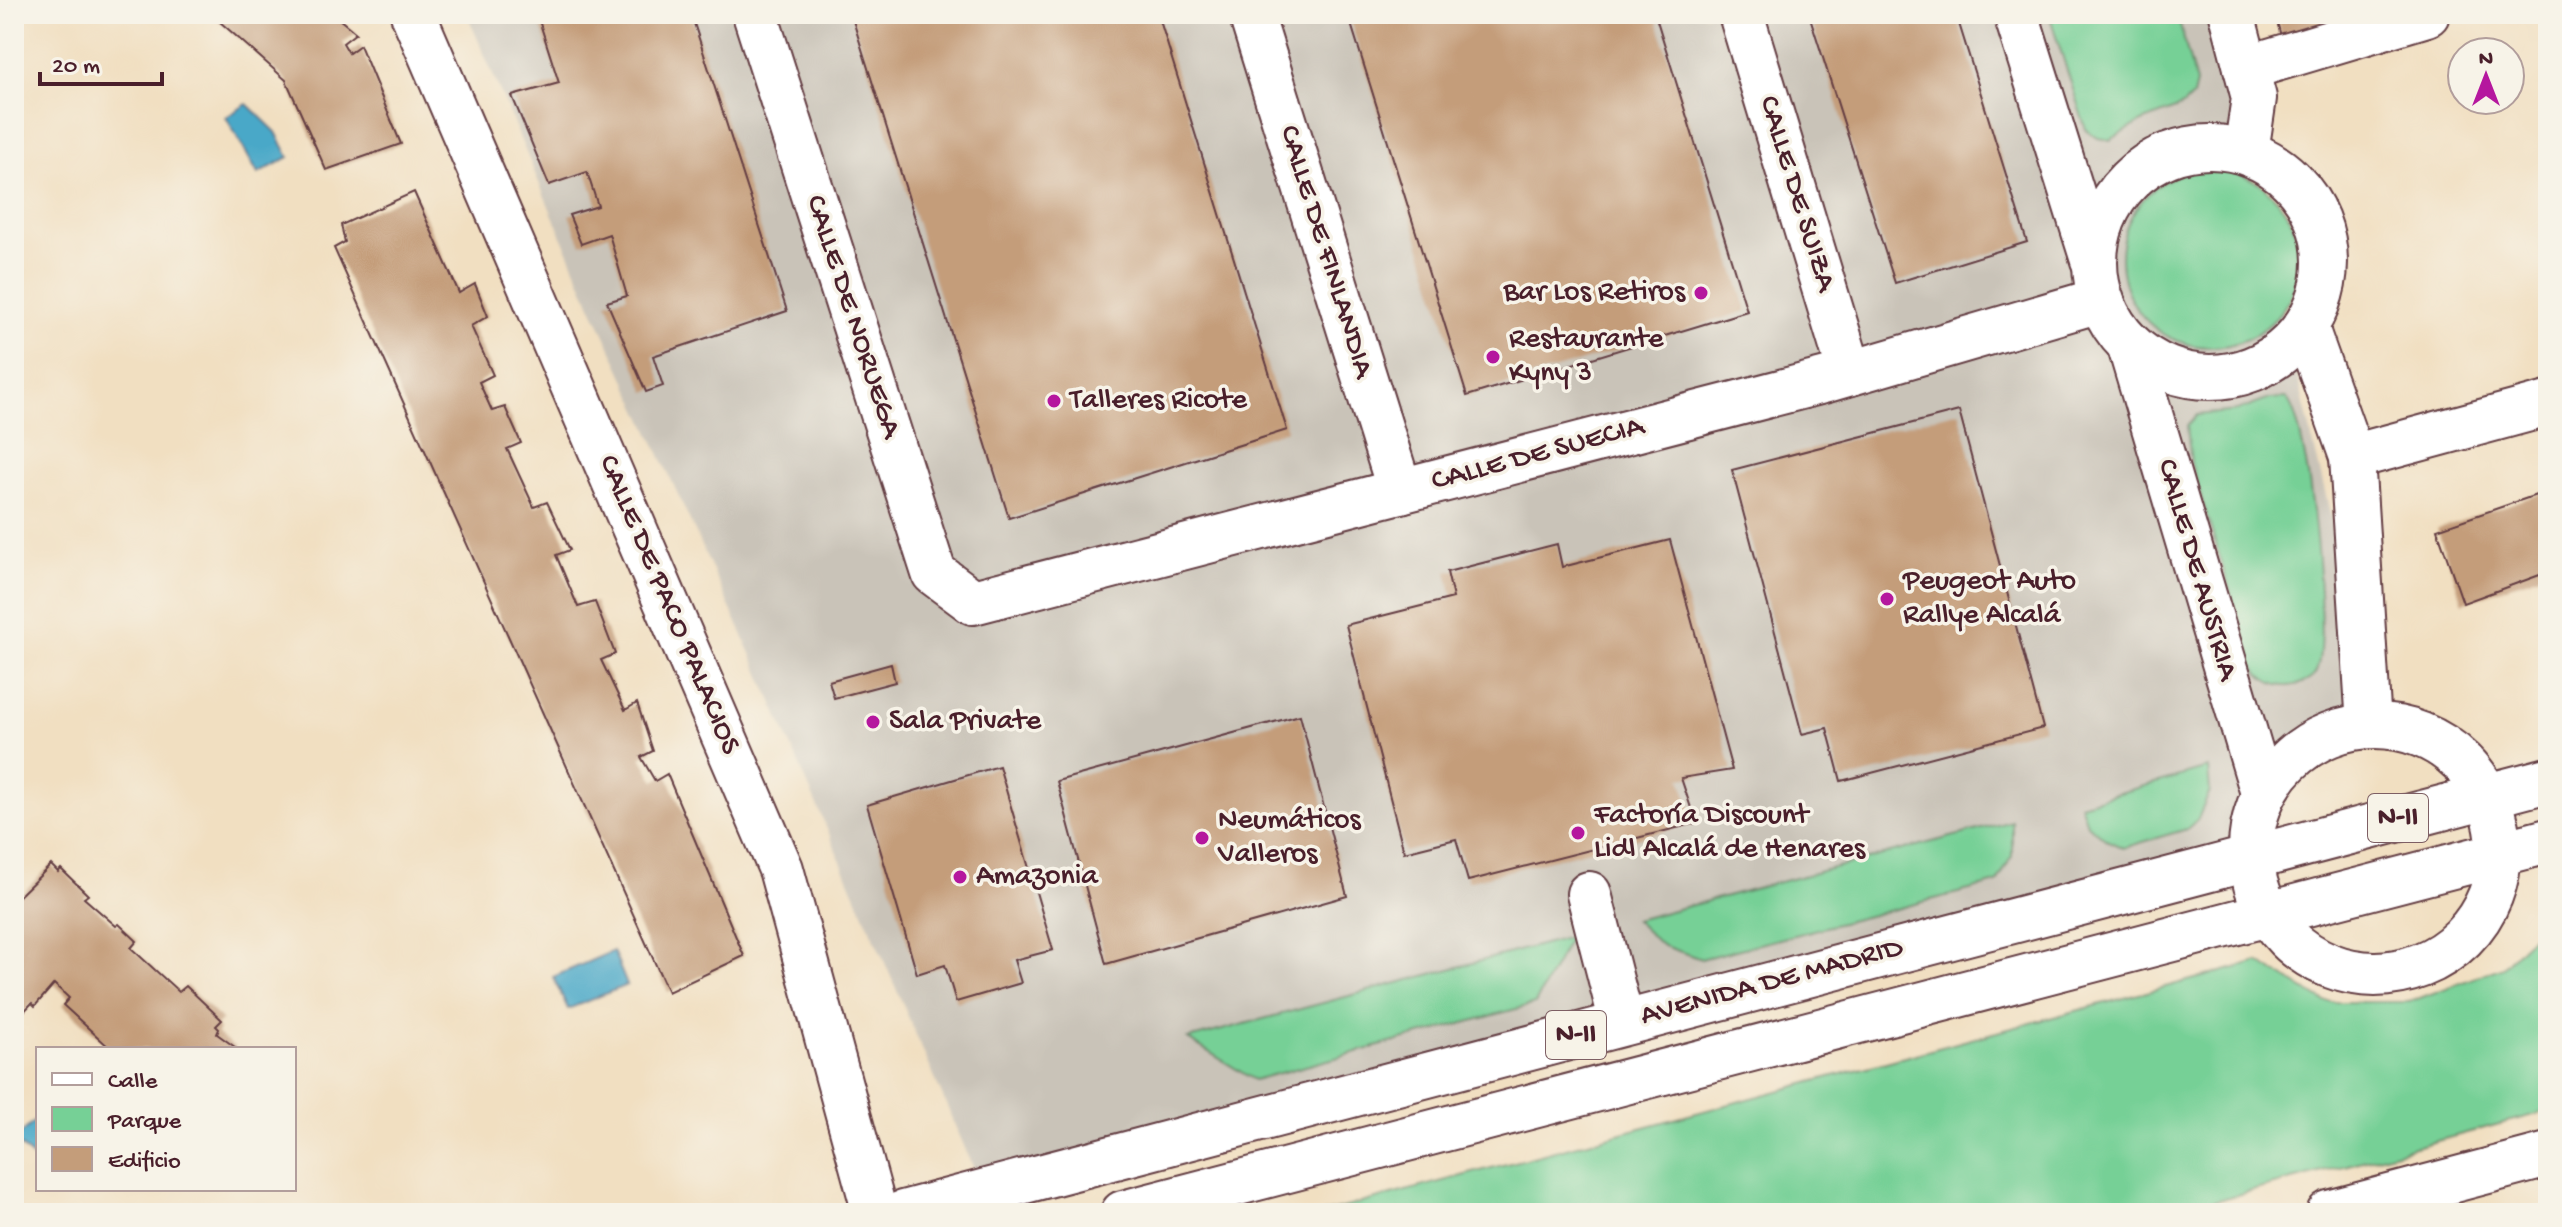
<svg xmlns="http://www.w3.org/2000/svg" width="2562" height="1227" font-family="'Gochi Hand',sans-serif">
<rect width="100%" height="100%" fill="#f7f3e8"/>
<filter id="ink" filterUnits="userSpaceOnUse"><feTurbulence type="fractalNoise" baseFrequency=".0125" numOctaves="2"/><feDisplacementMap in="SourceGraphic" scale="16" xChannelSelector="R" yChannelSelector="G"/><feConvolveMatrix kernelMatrix="1 2 1 2 8 2 1 2 1" color-interpolation-filters="sRGB"/></filter>
<filter id="wash" filterUnits="userSpaceOnUse"><feTurbulence type="fractalNoise" baseFrequency=".006" numOctaves="4" result="noise"/><feDisplacementMap in="SourceGraphic" scale="32" xChannelSelector="R" yChannelSelector="G"/><feGaussianBlur stdDeviation="1.8" result="paint"/><feColorMatrix in="noise" values="0 0 0 0 0 0 0 0 0 0 0 0 0 0 0 0 0 1.4 0 .05"/><feComposite in="paint" operator="in"/></filter>
<g filter="url(#wash)">
<rect width="100%" height="100%" fill="#f1dfc1"/>
<polygon fill="#c9c3b8" points="467,14 2211,14 2365,660 2369,726 2321,737 2287,760 2263,793 2249,857 984,1192 754,660 592,307"/>
<g fill="#76d096" stroke="#607860" stroke-width="2">
<polygon points="2049,14 2177,14 2196,83 2193,96 2183,106 2140,123 2110,140 2098,138 2086,130"/>
<circle cx="2210" cy="258" r="89"/>
<path d="M2286,398C2309,417 2332,647 2315,674C2310,682 2298,685 2288,686C2273,687 2262,678 2253,666L2191,464L2187,426L2197,415L2237,411L2270,399Z"/>
<polygon points="2208,768 2210,791 2198,819 2187,829 2123,848 2106,840 2087,824 2080,804"/>
<polygon points="2012,821 2012,856 1997,883 1701,959 1661,945 1635,920"/>
<polygon points="2548,919 2548,1111 2170,1213 1324,1213 2258,962 2325,1002 2409,1002 2503,967"/>
<polygon points="1570,937 1535,1004 1254,1080 1188,1039"/>
</g>
<g fill="#49a8c8" stroke="#4a647a" stroke-width="2">
<polygon points="247,104 276,132 289,157 258,174 226,117"/>
<polygon points="613,951 627,985 568,1009 553,977"/>
<polygon points="38,1118 38,1162 14,1140"/>
</g>
<g id="blocks">
<g fill="#c49d7a">
<polygon points="211,14 333,14 356,33 343,43 349,53 360,45 401,144 326,170 286,80"/>
<polygon points="537,14 691,14 787,311 653,356 663,386 646,392 607,302 627,296 609,234 581,244 569,215 598,206 587,172 549,185 512,96 559,83"/>
<polygon points="851,14 1158,14 1287,430 1009,518"/>
<polygon points="1348,14 1655,14 1747,311 1467,396"/>
<polygon points="1809,14 1956,14 2027,242 1895,283"/>
<polygon points="2275,14 2320,14 2325,33 2283,44"/>
<polygon points="414,192 459,293 475,284 488,316 471,326 493,375 479,382 492,411 505,407 521,443 507,449 534,507 547,502 570,550 556,555 578,607 595,602 615,654 601,660 625,710 637,703 653,751 641,757 655,781 667,774 744,956 668,992 334,248 345,242 341,225"/>
<polygon points="1959,411 2043,728 1841,781 1827,728 1802,734 1732,470"/>
<polygon points="2548,491 2548,572 2463,603 2437,529"/>
<polygon points="1670,540 1732,770 1681,778 1696,823 1468,881 1456,839 1404,852 1346,625 1453,598 1447,572 1557,544 1562,567"/>
<polygon points="891,664 895,682 834,698 829,681"/>
<polygon points="1300,715 1347,896 1106,964 1057,781"/>
<polygon points="999,766 1053,950 1014,960 1021,983 956,1002 945,965 917,974 867,805"/>
<polygon points="51,865 58,872 61,869 88,895 84,898 116,926 119,924 137,941 131,948 179,992 186,986 222,1020 216,1026 219,1029 217,1034 235,1047 233,1049 111,1049 63,1005 69,998 54,984 35,1006 32,1003 14,1022 14,901"/>
</g>
</g>
</g>
<g filter="url(#ink)">
<use href="#blocks" fill-opacity="0" stroke="#633c42" stroke-width="2"/>
<g fill="none" stroke-linecap="round" stroke-linejoin="round">
<g stroke="#633c42" stroke-width="48">
<g id="minor">
<polyline points="413,14 781,869 875,1213"/>
<polyline points="755,14 934,573 973,602 1827,380 2100,300"/>
<polyline points="1251,14 1400,491"/>
<polyline points="1741,14 1850,373"/>
<polyline points="2016,14 2093,260"/>
<polyline points="2232,14 2254,98 2246,152"/>
<polyline points="2246,68 2427,14"/>
<circle cx="2210" cy="262" r="115"/>
<polyline points="2306,328 2352,457 2369,726"/>
<polyline points="2130,347 2263,793"/>
<polyline points="2352,457 2548,404"/>
<polyline points="1589,894 1622,1023"/>
<polyline points="2329,1213 2548,1155"/>
</g>
</g>
<g stroke="#633c42" stroke-width="48">
<g id="major">
<circle cx="2375" cy="850" r="124"/>
<polyline points="903,1213 2548,780"/>
<polyline points="1123,1213 2548,841"/>
</g>
</g>
<use href="#minor" stroke="#fff" stroke-width="44"/>
<use href="#major" stroke="#fff" stroke-width="44"/>
</g>
</g>
<g fill="#b5179e" stroke="#f7f3e8" stroke-width="3">
<circle cx="1701" cy="293" r="8"/>
<circle cx="1493" cy="357" r="8"/>
<circle cx="1054" cy="401" r="8"/>
<circle cx="1887" cy="599" r="8"/>
<circle cx="873" cy="722" r="8"/>
<circle cx="1578" cy="833" r="8"/>
<circle cx="1202" cy="838" r="8"/>
<circle cx="960" cy="877" r="8"/>
</g>
<g text-anchor="middle" dominant-baseline="central" stroke-width="7" stroke-linejoin="round" paint-order="stroke">
<g fill="#f7f3e8" stroke="#7e5f64" stroke-width="2">
<rect x="2368" y="794" width="60" height="48" rx="6"/>
<rect x="1546" y="1011" width="60" height="48" rx="6"/>
</g>
<g font-size="28" font-weight="bold" fill="#4a1f2b">
<text x="2398" y="818">N-II</text>
<text x="1576" y="1035">N-II</text>
</g>
<g font-size="30" fill="#4a1f2b" stroke="#f7f3e8">
<text transform="translate(1796 194) rotate(73)">CALLE DE SUIZA</text>
<text transform="translate(1325 252) rotate(73)">CALLE DE FINLANDIA</text>
<text transform="translate(852 317) rotate(72)">CALLE DE NORUEGA</text>
<text transform="translate(1538 455) rotate(-15)">CALLE DE SUECIA</text>
<text transform="translate(2196 570) rotate(74)">CALLE DE AUSTRIA</text>
<text transform="translate(668 605) rotate(67)">CALLE DE PACO PALACIOS</text>
<text transform="translate(1772 983) rotate(-15)">AVENIDA DE MADRID</text>
</g>
<g font-size="30" fill="#4a1f2b" stroke="#f7f3e8" text-anchor="start">
<text x="1685" y="293" text-anchor="end">Bar Los Retiros</text>
<text x="1509" y="340">Restaurante<tspan x="1509" dy="34">Kyny 3</tspan></text>
<text x="1070" y="401">Talleres Ricote</text>
<text x="1903" y="582">Peugeot Auto<tspan x="1903" dy="34">Rallye Alcalá</tspan></text>
<text x="889" y="722">Sala Private</text>
<text x="1594" y="816">Factoría Discount<tspan x="1594" dy="34">Lidl Alcalá de Henares</tspan></text>
<text x="1218" y="821">Neumáticos<tspan x="1218" dy="34">Valleros</tspan></text>
<text x="976" y="877">Amazonia</text>
</g>
</g>
<rect width="2562" height="1227" fill="none" stroke="#f7f3e8" stroke-width="48"/>
<rect x="36" y="1047" width="260" height="144" fill="#f7f3e8" stroke="#b29e9c" stroke-width="2"/>
<rect x="52" y="1073" width="40" height="12" fill="#ffffff" stroke="#b29e9c" stroke-width="2"/>
<text x="108" y="1087" font-size="24" fill="#4a1f2b">Calle</text>
<rect x="52" y="1107" width="40" height="24" fill="#76d096" stroke="#b29e9c" stroke-width="2"/>
<text x="108" y="1127" font-size="24" fill="#4a1f2b">Parque</text>
<rect x="52" y="1147" width="40" height="24" fill="#c49d7a" stroke="#b29e9c" stroke-width="2"/>
<text x="108" y="1167" font-size="24" fill="#4a1f2b">Edificio</text>
<g transform="translate(2486 76)"><circle r="38" fill="#f7f3e8" stroke="#b29e9c" stroke-width="2"/>
<path d="M0-6L14 30L0 20L-14 30Z" fill="#b5179e"/>
<text y="-12" font-size="22" font-weight="bold" text-anchor="middle" fill="#4a1f2b">N</text>
</g>
<path d="M40 72v12h122v-12" fill="none" stroke="#4a1f2b" stroke-width="4"/>
<text x="52" y="72" font-size="24" fill="#4a1f2b" stroke="#f7f3e8" stroke-width="6" paint-order="stroke">20 m</text>
</svg>
